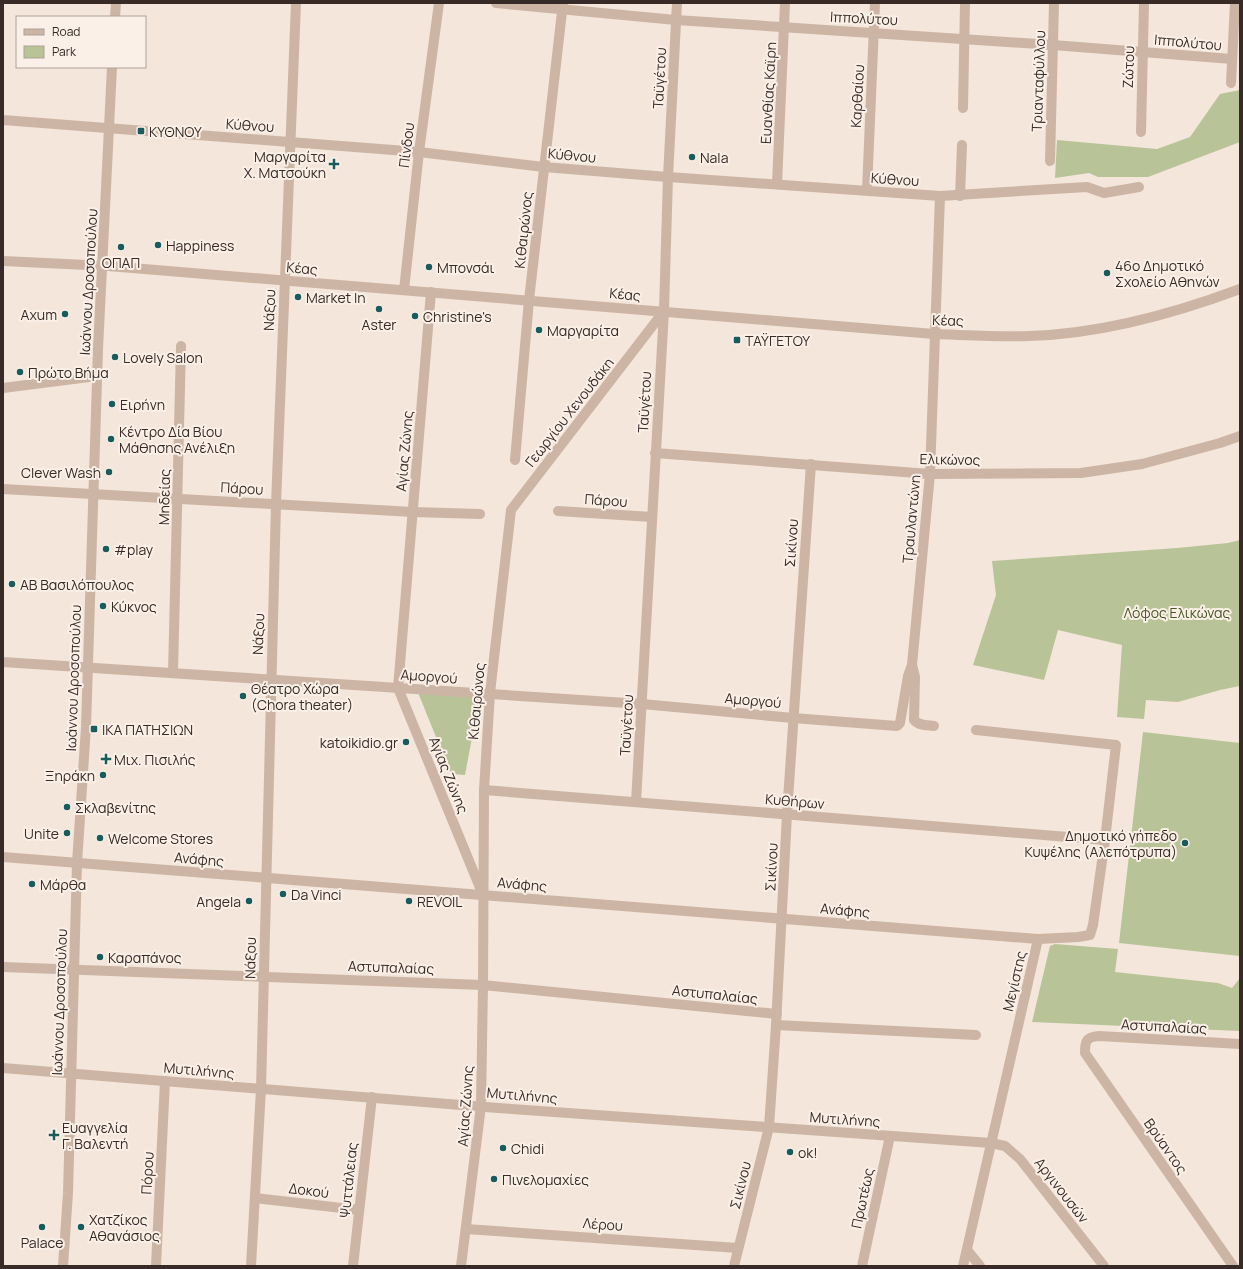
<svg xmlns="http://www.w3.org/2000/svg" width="1243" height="1269" font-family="Manrope,sans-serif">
<rect width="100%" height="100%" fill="#f4e6da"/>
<g fill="#b8c498">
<polygon points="1240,90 1240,142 1148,177 1098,177 1089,173 1055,178 1057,140 1157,149 1190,137 1220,94"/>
<polygon points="1240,540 1240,686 1220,690 1178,702 1146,700 1144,719 1117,717 1122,645 1058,630 1044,680 973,665 996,595 992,561 1177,548 1228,543"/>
<polygon points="417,690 480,695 465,775 451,774"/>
<polygon points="1143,732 1240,743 1240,956 1119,943"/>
<polygon points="1055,944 1118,949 1115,972 1218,983 1232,988 1240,978 1240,1031 1032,1022 1050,946"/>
</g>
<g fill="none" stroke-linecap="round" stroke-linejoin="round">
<g stroke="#cdb5a5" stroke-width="10">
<polyline points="496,3 676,20 1053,45 1232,59"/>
<polyline points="115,17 116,3"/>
<polyline points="1231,83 1235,3"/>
<polyline points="963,108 965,3"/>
<polyline points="3,120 419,152 544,167 668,177 940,196 1087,187 1104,193 1139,187"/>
<polyline points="1141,132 1144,3"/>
<polyline points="1050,161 1054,3"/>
<polyline points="777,184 785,3"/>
<polyline points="867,190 875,3"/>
<polyline points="960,196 962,145"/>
<path d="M3,261L108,266L934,334C966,335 998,337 1029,336C1101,334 1173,314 1240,289"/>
<polyline points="404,290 419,152 439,3"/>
<polyline points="431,292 398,688 481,890"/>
<polyline points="3,388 97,376"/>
<polyline points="655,453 930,474 1081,473 1142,464 1220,443 1240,436"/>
<polyline points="515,460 529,300 563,3"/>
<polyline points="3,489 413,512 480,514"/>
<polyline points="558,511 652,517"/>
<polyline points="3,662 642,704 793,718 897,726 900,723 908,676 912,665 930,474 940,196"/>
<path d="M912,665L915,677L914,720C919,726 928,725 934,726"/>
<polyline points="173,673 181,346"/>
<polyline points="484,790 1105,840"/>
<polyline points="636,802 664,311 668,177 677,3"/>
<polyline points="3,857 1038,939 1078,937 1090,935 1093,925 1105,840 1116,745 976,730"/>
<polyline points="3,967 483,985 777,1014"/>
<polyline points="776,1025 976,1035"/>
<polyline points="3,1068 498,1108 991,1143 1005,1146 1020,1159 1104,1266"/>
<polyline points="255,1198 359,1210"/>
<polyline points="466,1229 738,1248"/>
<polyline points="967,1250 980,1266"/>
<polyline points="63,1266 68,1193 77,863 86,727 98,349 112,67"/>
<polyline points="156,1266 165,1081"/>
<polyline points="251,1266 261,1089 276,504 296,3"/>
<polyline points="353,1266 372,1097"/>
<polyline points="461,1266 481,1106 483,985 484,790 490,693 511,510 664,311"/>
<polyline points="734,1266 769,1127 776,1025 787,814 811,464"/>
<polyline points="862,1266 890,1136"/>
<polyline points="963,1266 1038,939"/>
<path d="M1233,1266L1085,1053C1085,1041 1086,1037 1099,1036L1240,1044"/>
</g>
</g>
<g fill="#195c5d" stroke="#fbf0e7" stroke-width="1.5">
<rect x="137" y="127" width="8" height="8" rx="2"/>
<circle cx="692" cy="157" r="4"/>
<path d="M332 158h4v4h4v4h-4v4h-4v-4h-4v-4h4z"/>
<circle cx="158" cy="245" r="4"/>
<circle cx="121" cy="247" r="4"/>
<circle cx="429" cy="267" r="4"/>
<circle cx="1107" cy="273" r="4"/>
<circle cx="298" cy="297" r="4"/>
<circle cx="379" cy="309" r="4"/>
<circle cx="65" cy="314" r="4"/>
<circle cx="415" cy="316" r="4"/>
<circle cx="539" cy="330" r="4"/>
<rect x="733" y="336" width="8" height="8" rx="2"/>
<circle cx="115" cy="357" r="4"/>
<circle cx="20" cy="372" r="4"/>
<circle cx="112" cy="404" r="4"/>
<circle cx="111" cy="439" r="4"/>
<circle cx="109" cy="472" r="4"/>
<circle cx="106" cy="549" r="4"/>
<circle cx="12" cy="584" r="4"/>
<circle cx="103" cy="606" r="4"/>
<circle cx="243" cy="696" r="4"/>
<rect x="90" y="725" width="8" height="8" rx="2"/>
<circle cx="406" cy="742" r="4"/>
<path d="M104 753h4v4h4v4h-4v4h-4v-4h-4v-4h4z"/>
<circle cx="103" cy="775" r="4"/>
<circle cx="67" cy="807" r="4"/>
<circle cx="67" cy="833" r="4"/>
<circle cx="100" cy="838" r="4"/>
<circle cx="1185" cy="843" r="4"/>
<circle cx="32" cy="884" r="4"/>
<circle cx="283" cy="894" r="4"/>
<circle cx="249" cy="901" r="4"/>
<circle cx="409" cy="901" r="4"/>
<circle cx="100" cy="957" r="4"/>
<path d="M52 1129h4v4h4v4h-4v4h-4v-4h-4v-4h4z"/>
<circle cx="503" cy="1148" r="4"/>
<circle cx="790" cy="1152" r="4"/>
<circle cx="494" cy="1179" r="4"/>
<circle cx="42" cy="1227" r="4"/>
<circle cx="81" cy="1227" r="4"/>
</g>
<g text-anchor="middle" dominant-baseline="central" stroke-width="4" stroke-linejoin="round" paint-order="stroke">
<g font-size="14" fill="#382b27" stroke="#fbf0e7">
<text transform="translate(864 18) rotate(3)">Ιππολύτου</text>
<text transform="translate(1188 42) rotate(5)">Ιππολύτου</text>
<text transform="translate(1128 67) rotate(-88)">Ζώτου</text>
<text transform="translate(659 78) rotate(-87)">Ταϋγέτου</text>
<text transform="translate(1038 81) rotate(-88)">Τριανταφύλλου</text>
<text transform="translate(768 93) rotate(-87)">Ευανθίας Καϊρη</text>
<text transform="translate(857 96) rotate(-87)">Καρθαίου</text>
<text transform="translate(250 125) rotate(4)">Κύθνου</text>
<text transform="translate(406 145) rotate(-83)">Πίνδου</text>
<text transform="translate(572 155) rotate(5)">Κύθνου</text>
<text transform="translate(895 179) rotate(4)">Κύθνου</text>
<text transform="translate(523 230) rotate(-84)">Κιθαιρώνος</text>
<text transform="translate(302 268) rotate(5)">Κέας</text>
<text transform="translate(88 282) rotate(-87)">Ιωάννου Δροσοπούλου</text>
<text transform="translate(625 294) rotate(5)">Κέας</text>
<text transform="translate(269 310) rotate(-88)">Νάξου</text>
<text transform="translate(948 320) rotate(2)">Κέας</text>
<text transform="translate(644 402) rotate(-87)">Ταϋγέτου</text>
<text transform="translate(569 412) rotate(-52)">Γεωργίου Χενουδάκη</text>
<text transform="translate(404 451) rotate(-85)">Αγίας Ζώνης</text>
<text transform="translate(950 459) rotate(1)">Ελικώνος</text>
<text transform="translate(242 488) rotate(3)">Πάρου</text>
<text transform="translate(164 497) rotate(-89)">Μηδείας</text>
<text transform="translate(606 500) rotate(4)">Πάρου</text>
<text transform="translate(911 519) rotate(-85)">Τραυλαντώνη</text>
<text transform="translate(791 543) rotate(-86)">Σικίνου</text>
<text transform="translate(258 634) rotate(-88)">Νάξου</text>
<text transform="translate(429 676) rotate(4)">Αμοργού</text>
<text transform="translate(73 678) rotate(-88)">Ιωάννου Δροσοπούλου</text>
<text transform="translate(753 700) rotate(5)">Αμοργού</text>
<text transform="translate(476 701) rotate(-85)">Κιθαιρώνος</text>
<text transform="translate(626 725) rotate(-87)">Ταϋγέτου</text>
<text transform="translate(449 775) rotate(68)">Αγίας Ζώνης</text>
<text transform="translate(795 801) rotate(5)">Κυθήρων</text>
<text transform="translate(199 859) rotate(5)">Ανάφης</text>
<text transform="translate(771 867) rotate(-87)">Σικίνου</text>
<text transform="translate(522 884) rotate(5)">Ανάφης</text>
<text transform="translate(845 910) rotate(5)">Ανάφης</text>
<text transform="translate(250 958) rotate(-89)">Νάξου</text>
<text transform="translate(391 967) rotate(2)">Αστυπαλαίας</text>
<text transform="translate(1014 981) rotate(-77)">Μεγίστης</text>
<text transform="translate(715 994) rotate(6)">Αστυπαλαίας</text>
<text transform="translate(59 1002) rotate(-88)">Ιωάννου Δροσοπούλου</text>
<text transform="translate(1164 1026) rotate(3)">Αστυπαλαίας</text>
<text transform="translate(199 1070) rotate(5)">Μυτιλήνης</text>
<text transform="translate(522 1095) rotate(5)">Μυτιλήνης</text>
<text transform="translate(465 1106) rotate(-86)">Αγίας Ζώνης</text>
<text transform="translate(845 1119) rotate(4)">Μυτιλήνης</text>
<text transform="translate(1166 1146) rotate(55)">Βρύαντος</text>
<text transform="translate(147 1173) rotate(-87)">Πόρου</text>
<text transform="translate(348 1180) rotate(-84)">Ψυττάλειας</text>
<text transform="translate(740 1185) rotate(-76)">Σικίνου</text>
<text transform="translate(309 1190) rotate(7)">Δοκού</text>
<text transform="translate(1062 1190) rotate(52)">Αργινουσών</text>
<text transform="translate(862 1198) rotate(-78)">Πρωτέως</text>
<text transform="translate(603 1224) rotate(4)">Λέρου</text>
</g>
<g font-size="14" fill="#382b27" stroke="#fbf0e7" text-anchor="start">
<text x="149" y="131">ΚΥΘΝΟΥ</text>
<text x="326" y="156" text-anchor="end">Μαργαρίτα<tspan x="326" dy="16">Χ. Ματσούκη</tspan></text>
<text x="700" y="157">Nala</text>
<text x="166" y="245">Happiness</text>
<text x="121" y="262" text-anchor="middle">ΟΠΑΠ</text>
<text x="1115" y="265">46ο Δημοτικό<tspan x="1115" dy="16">Σχολείο Αθηνών</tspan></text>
<text x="437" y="267">Μπονσάι</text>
<text x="306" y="297">Market In</text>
<text x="57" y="314" text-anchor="end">Axum</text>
<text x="423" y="316">Christine's</text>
<text x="379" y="324" text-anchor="middle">Aster</text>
<text x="547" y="330">Μαργαρίτα</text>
<text x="745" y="340">ΤΑΫΓΕΤΟΥ</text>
<text x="123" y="357">Lovely Salon</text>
<text x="28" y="372">Πρώτο Βήμα</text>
<text x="120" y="404">Ειρήνη</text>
<text x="119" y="431">Κέντρο Δία Βίου<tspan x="119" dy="16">Μάθησης Ανέλιξη</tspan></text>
<text x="101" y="472" text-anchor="end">Clever Wash</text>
<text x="114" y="549">#play</text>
<text x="20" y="584">ΑΒ Βασιλόπουλος</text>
<text x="111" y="606">Κύκνος</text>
<text x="251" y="688">Θέατρο Χώρα<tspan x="251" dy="16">(Chora theater)</tspan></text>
<text x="102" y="729">ΙΚΑ ΠΑΤΗΣΙΩΝ</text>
<text x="398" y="742" text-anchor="end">katoikidio.gr</text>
<text x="114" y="759">Μιχ. Πισιλής</text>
<text x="95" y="775" text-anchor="end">Ξηράκη</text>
<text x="75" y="807">Σκλαβενίτης</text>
<text x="59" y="833" text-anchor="end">Unite</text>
<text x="1177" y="835" text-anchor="end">Δημοτικό γήπεδο<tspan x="1177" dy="16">Κυψέλης (Αλεπότρυπα)</tspan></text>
<text x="108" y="838">Welcome Stores</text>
<text x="40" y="884">Μάρθα</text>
<text x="291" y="894">Da Vinci</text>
<text x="241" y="901" text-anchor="end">Angela</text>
<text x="417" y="901">REVOIL</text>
<text x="108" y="957">Καραπάνος</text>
<text x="62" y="1127">Ευαγγελία<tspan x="62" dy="16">Γ. Βαλεντή</tspan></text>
<text x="511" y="1148">Chidi</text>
<text x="798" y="1152">ok!</text>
<text x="502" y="1179">Πινελομαχίες</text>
<text x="89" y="1219">Χατζίκος<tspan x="89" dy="16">Αθανάσιος</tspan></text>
<text x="42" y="1242" text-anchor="middle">Palace</text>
</g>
<g font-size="14" fill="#495828" stroke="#fbf0e7">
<text x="1177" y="612">Λόφος Ελικώνας</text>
</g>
</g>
<rect width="1243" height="1269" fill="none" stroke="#382b27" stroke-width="8"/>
<rect x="16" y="16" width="130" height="52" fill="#fbf0e7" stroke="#ada19a"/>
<rect x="24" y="29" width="20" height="6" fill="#cdb5a5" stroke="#ada19a"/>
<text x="52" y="36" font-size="12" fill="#382b27">Road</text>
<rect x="24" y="46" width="20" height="12" fill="#b8c498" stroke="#ada19a"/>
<text x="52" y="56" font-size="12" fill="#382b27">Park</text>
</svg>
